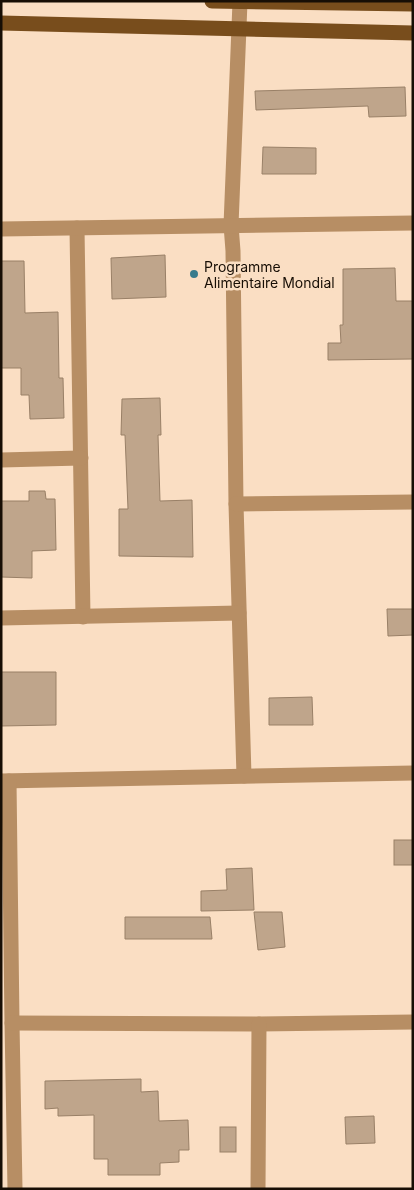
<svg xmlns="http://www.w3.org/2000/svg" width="414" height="1190" font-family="Inter,sans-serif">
<rect width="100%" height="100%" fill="#fadec3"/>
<g fill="#bfa58b" stroke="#998067">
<polygon points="405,87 406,116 369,117 368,106 256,110 255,91"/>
<polygon points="263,147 316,148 316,174 262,174"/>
<polygon points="165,255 166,297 112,299 111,258"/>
<polygon points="1,261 24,261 25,313 58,312 59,378 63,378 64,418 30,419 29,395 21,395 21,368 1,368"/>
<polygon points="395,268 396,301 413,301 413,359 328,360 328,343 341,343 340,325 343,325 343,269"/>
<polygon points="160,398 161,435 158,435 160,501 192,500 193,557 119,556 119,509 128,509 125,435 121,435 122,399"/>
<polygon points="29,491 45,491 46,499 55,499 56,550 32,551 32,578 1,577 1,501 29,501"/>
<polygon points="387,609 413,609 413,635 388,636"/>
<polygon points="1,672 56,672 56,725 1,726"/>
<polygon points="312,697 313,725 269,725 269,698"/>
<rect x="394" y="840" width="19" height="25"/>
<polygon points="252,868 254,910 201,911 201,891 227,890 226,869"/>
<polygon points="254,912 282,912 285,947 258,950"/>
<polygon points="125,917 210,917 212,939 125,939"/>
<polygon points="141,1079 141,1092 158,1091 159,1121 188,1120 189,1150 179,1150 179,1162 160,1163 160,1175 108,1175 108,1159 94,1159 94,1115 58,1116 58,1108 45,1109 45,1081"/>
<polygon points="374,1116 375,1143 346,1144 345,1117"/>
<rect x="220" y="1127" width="16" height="25"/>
</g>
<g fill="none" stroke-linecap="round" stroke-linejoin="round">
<g stroke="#b78e64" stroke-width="15">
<polyline points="240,2 231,225 233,251 236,504 244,776"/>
<polyline points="77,228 83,617"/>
<polyline points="1,229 413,223"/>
<polyline points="1,460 81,458"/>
<polyline points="236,504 413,502"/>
<polyline points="1,618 239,613"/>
<polyline points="1,781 413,773"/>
<polyline points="9,781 12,1023 15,1189"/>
<polyline points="12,1023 259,1024 413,1022"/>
<polyline points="258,1189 259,1024"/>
</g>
<g stroke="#784d1c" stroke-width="15">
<polyline points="212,1 413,4"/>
<polyline points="1,23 413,33"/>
</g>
</g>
<circle fill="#387b8c" stroke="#fadec3" stroke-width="2" cx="194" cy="274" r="5"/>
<g text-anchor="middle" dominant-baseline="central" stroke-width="5" stroke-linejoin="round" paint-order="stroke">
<g font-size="14" fill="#170e05" stroke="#fadec3" text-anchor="start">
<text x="204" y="266">Programme<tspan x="204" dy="16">Alimentaire Mondial</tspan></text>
</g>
</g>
<rect width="414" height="1190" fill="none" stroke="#170e05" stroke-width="5"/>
</svg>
